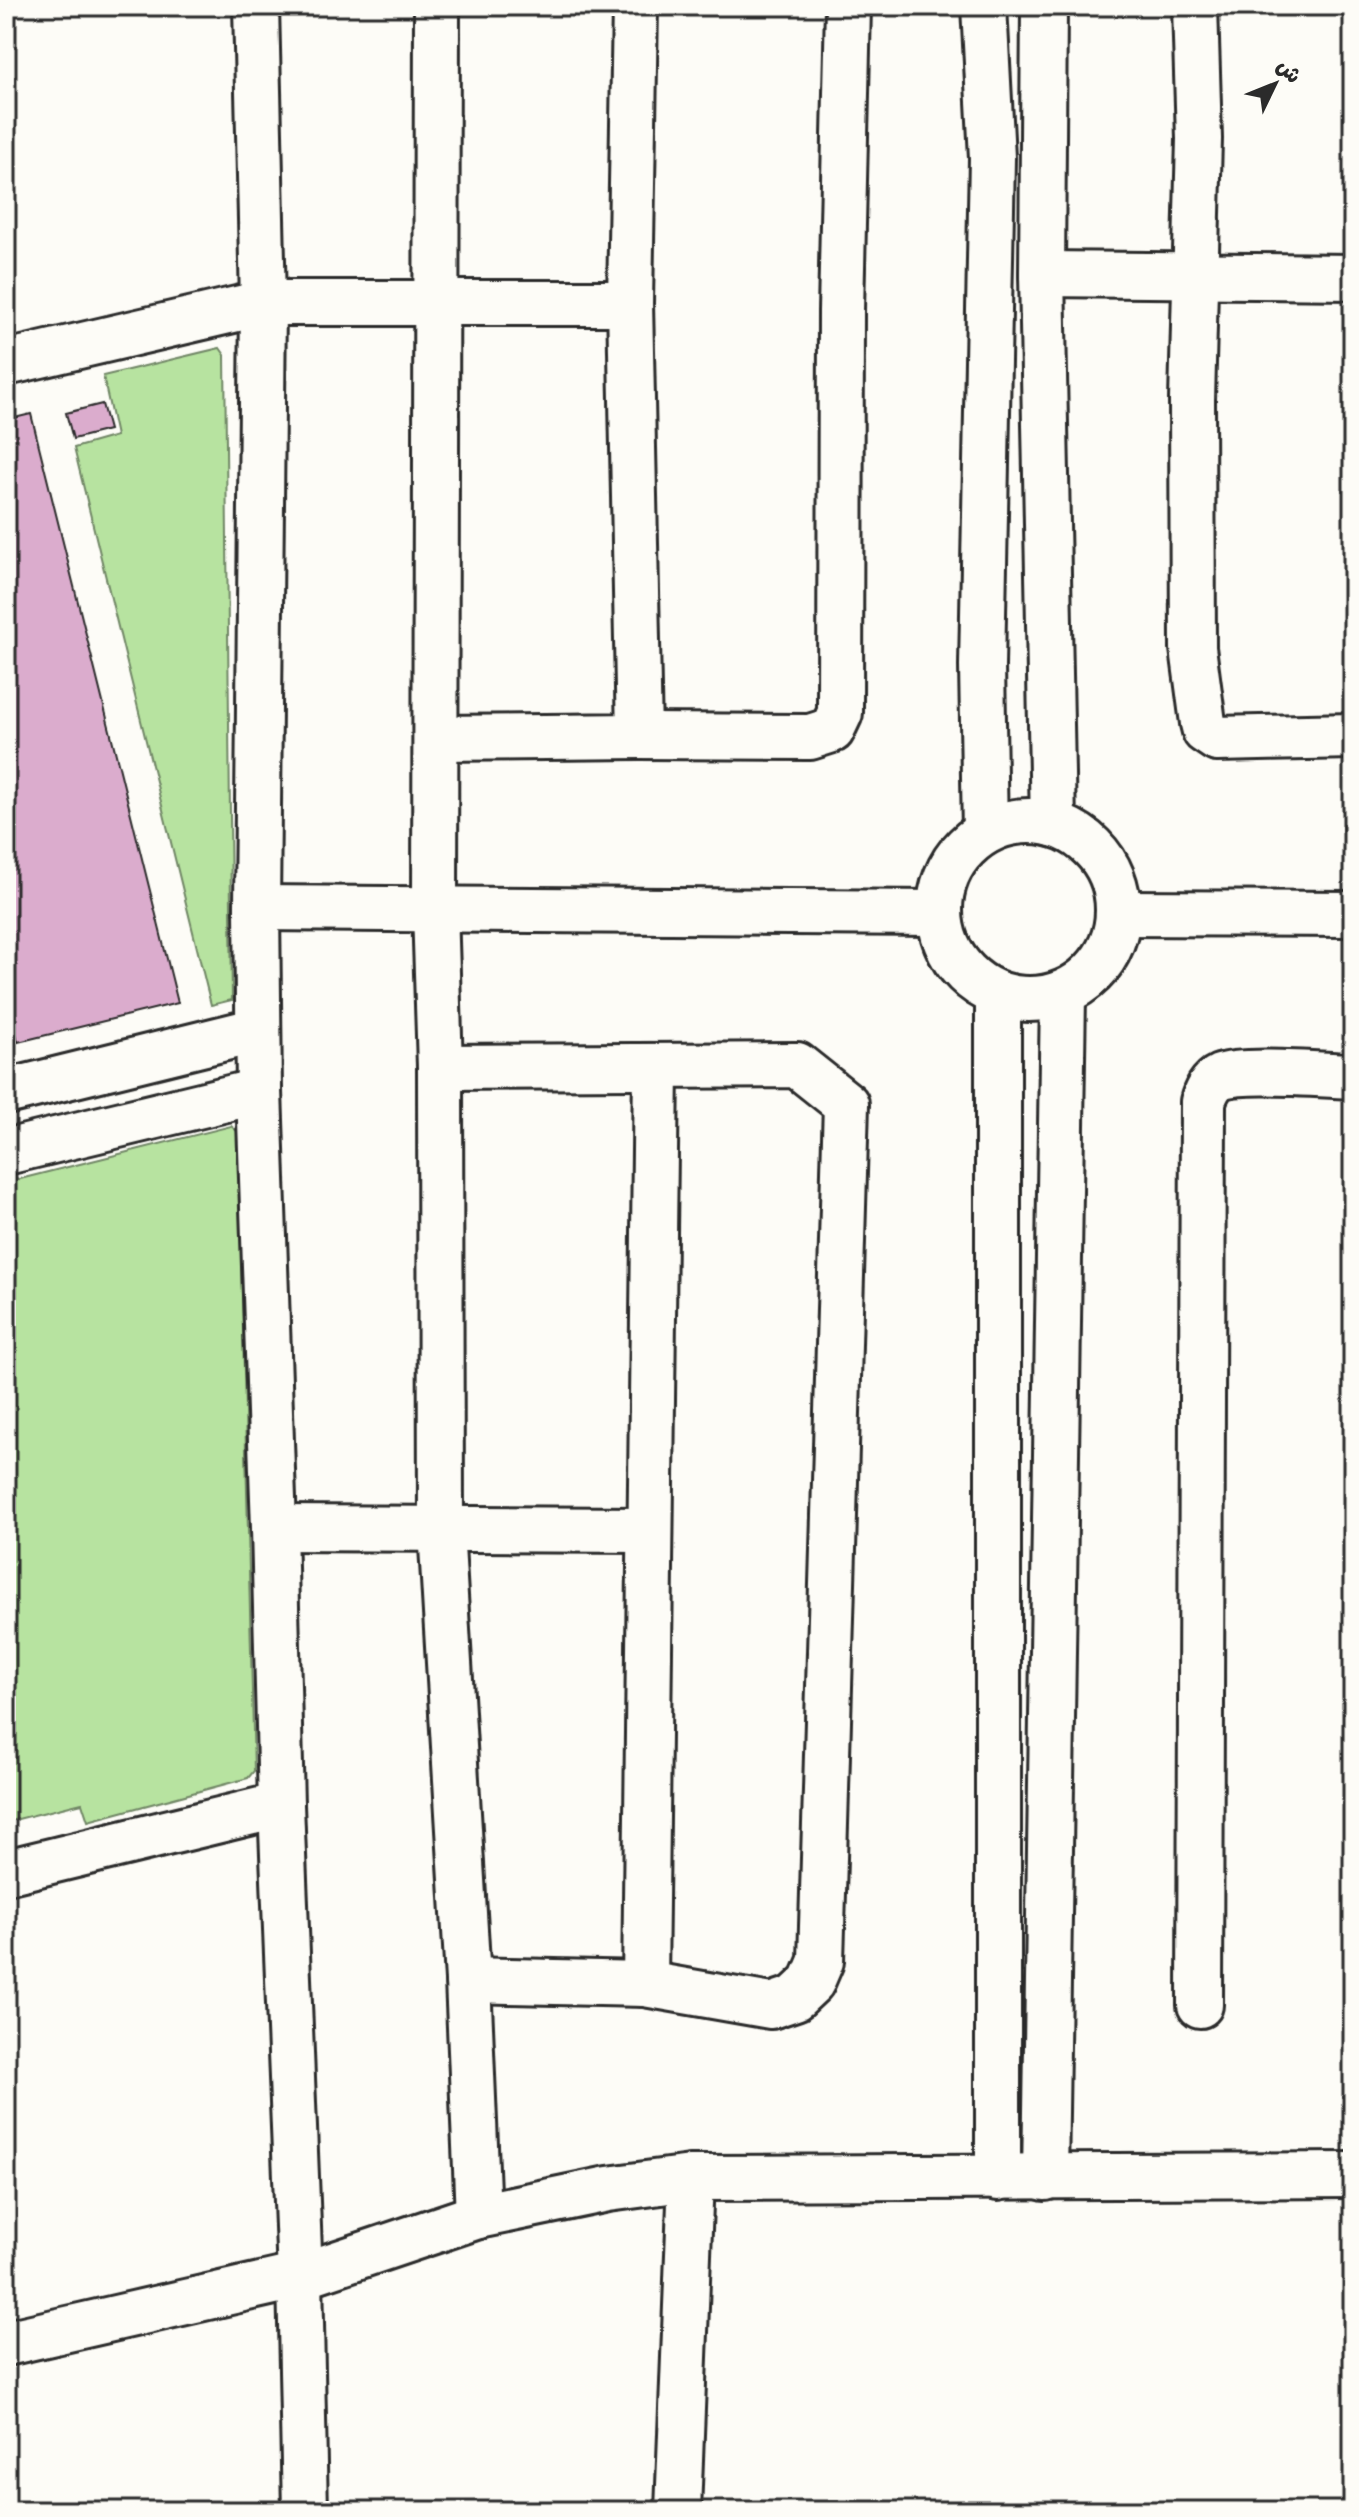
<svg xmlns="http://www.w3.org/2000/svg" width="1359" height="2517" font-family="'Architects Daughter','Playpen Sans Arabic',sans-serif">
<rect width="100%" height="100%" fill="#fdfcf7"/>
<filter id="ink" filterUnits="userSpaceOnUse"><feTurbulence type="fractalNoise" baseFrequency=".0125" numOctaves="2"/><feDisplacementMap in="SourceGraphic" scale="16" xChannelSelector="R" yChannelSelector="G"/><feConvolveMatrix kernelMatrix="1 2 1 2 8 2 1 2 1" color-interpolation-filters="sRGB"/></filter>
<g filter="url(#ink)">
<g fill="#b7e3a0" stroke="#718766" stroke-width="2">
<polygon points="220,348 225,355 232,1000 211,1005 74,448 116,436 103,376"/>
<polygon points="231,1126 238,1132 254,1771 248,1778 88,1821 82,1803 6,1822 6,1144 16,1180"/>
</g>
<g fill="#dbaccd" stroke="#2b2b2b" stroke-width="2">
<polygon points="102,404 109,430 73,439 66,413"/>
<polygon points="31,414 178,1003 18,1042 6,993 6,420"/>
</g>
<g fill="none" stroke-linecap="round" stroke-linejoin="round">
<g stroke="#2b2b2b" stroke-width="50">
<g id="minor">
<polyline points="256,6 263,303 257,908 259,1091 274,1528 281,1805 300,2276 305,2511"/>
<polyline points="437,6 435,910 440,1067 441,1529 468,1980 478,2216"/>
<polyline points="984,6 992,158 982,666 985,832"/>
<polyline points="1044,6 1042,274 1053,824"/>
<polyline points="1195,6 1199,139 1192,400 1193,648 1203,723 1205,731 1217,739 1353,736"/>
<polyline points="1042,274 1353,277"/>
<polyline points="6,363 263,303 630,303"/>
<polyline points="639,736 810,737 832,730 840,713 841,311 848,6"/>
<polyline points="436,738 639,736 630,303 635,6"/>
<circle cx="1029" cy="910" r="89"/>
<polyline points="257,908 940,913"/>
<polyline points="1119,913 1353,914"/>
<polyline points="440,1067 797,1065 846,1104 821,1961 812,1982 795,1998 771,2006 645,1984 468,1980"/>
<polyline points="6,1092 258,1030"/>
<polyline points="6,1152 259,1091"/>
<polyline points="274,1528 650,1530"/>
<polyline points="6,1872 281,1805"/>
<polyline points="645,1984 656,1067"/>
<path d="M1200,2005L1203,1102C1205,1093 1211,1081 1220,1077C1243,1068 1324,1075 1353,1076"/>
<polyline points="998,2178 998,995"/>
<polyline points="1045,2178 1063,994"/>
<polyline points="6,2343 300,2276 478,2216 608,2189 691,2178 1353,2175"/>
<polyline points="678,2511 691,2178"/>
</g>
</g>
<use href="#minor" stroke="#fdfcf7" stroke-width="44"/>
</g>
</g>
<rect width="1359" height="2517" fill="none" stroke="#fdfcf7" stroke-width="32"/>
<rect x="16" y="16" width="1327" height="2485" fill="none" stroke="#2b2b2b" stroke-width="3" filter="url(#ink)"/>
<g transform="translate(1275 84) rotate(47)" stroke="#fdfcf7" stroke-width="6" paint-order="stroke">
<path d="M0-6L14 30L0 20L-14 30Z" fill="#2b2b2b"/>
<text y="-12" font-size="22" font-weight="bold" text-anchor="middle" fill="#2b2b2b">ش</text>
</g>
</svg>
